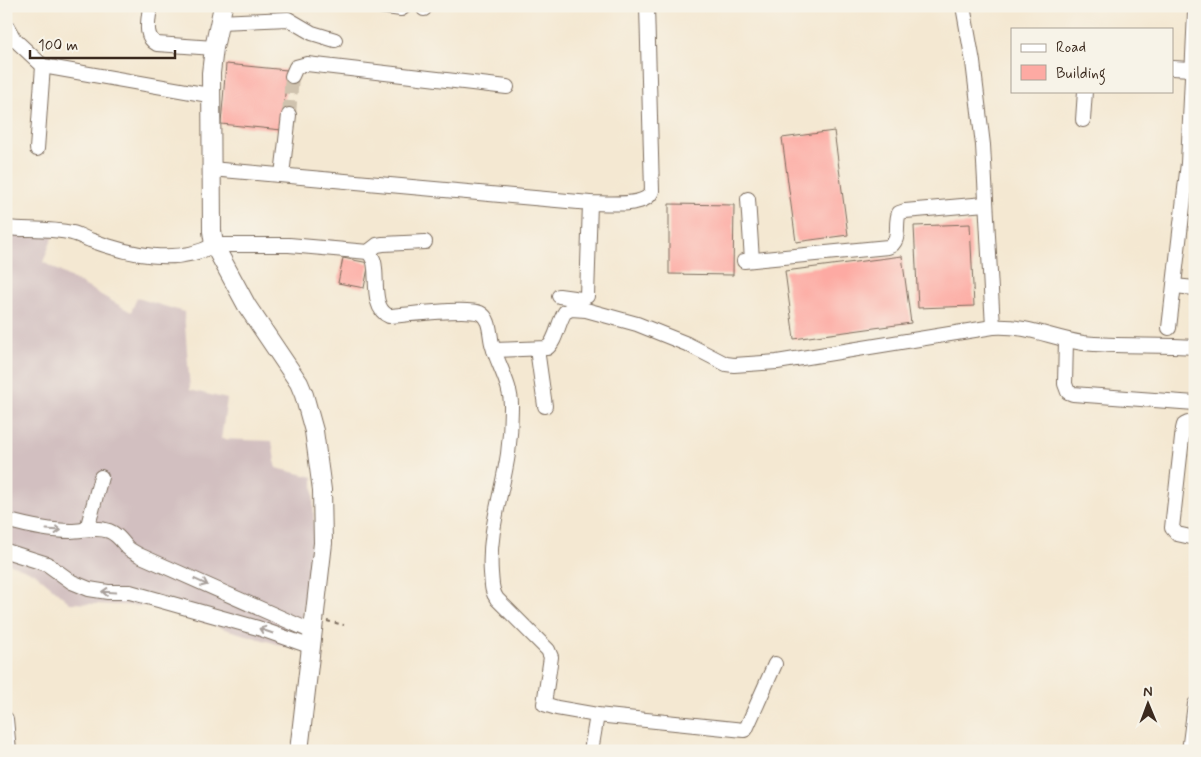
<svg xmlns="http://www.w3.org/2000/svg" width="1201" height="757" font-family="Mynerve,sans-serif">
<rect width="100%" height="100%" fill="#f7f3e8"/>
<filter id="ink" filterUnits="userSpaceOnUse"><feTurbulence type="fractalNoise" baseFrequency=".02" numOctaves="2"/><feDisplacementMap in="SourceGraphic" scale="10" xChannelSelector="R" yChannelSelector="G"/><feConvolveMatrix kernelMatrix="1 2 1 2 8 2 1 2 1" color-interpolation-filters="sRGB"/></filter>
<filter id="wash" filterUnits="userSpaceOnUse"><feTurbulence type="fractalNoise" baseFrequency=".0096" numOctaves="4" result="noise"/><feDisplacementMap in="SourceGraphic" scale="20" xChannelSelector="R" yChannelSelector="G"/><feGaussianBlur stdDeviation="1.12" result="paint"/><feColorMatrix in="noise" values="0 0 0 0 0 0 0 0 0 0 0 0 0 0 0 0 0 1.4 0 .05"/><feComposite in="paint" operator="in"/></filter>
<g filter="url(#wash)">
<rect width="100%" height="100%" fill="#f4e8d2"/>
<polygon fill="#d2bfc0" points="6,229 54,234 43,262 131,312 137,298 184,312 190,390 227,399 221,439 272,441 276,468 313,477 314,534 298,650 146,606 70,603 36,574 6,562"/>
<g id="blocks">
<g fill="#fdaaa3">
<polygon points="226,64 287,70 282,130 221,124"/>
<polygon points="834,131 848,235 796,242 782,138"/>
<polygon points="669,204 734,205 733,275 669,274"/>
<polygon points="970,224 974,306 918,308 914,226"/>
<polygon points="902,256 911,323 794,339 785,271"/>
<polygon points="343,258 369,263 364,288 338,283"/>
</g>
</g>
</g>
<g filter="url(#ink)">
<use href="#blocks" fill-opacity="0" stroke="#7c6c5d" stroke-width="1"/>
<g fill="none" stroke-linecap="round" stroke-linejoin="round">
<polyline stroke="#cfc2ae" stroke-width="14" stroke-dasharray="14 7" stroke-linecap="butt" points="289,115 292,76"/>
<g stroke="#7c6c5d" stroke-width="16">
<g id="minor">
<path d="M150,6C149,19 143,37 157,44L214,48"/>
<polyline points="380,6 401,9 405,6"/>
<polyline points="963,6 973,62 983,145 993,327"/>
<polyline points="424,9 424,6"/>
<polyline points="219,22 288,19 312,33 335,40"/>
<polyline points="6,25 14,39 43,66 203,94 211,94"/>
<polyline points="1172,68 1192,69"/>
<polyline points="292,76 296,67 307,64 507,87"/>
<polyline points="1083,120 1085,91"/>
<polyline points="37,149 43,66"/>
<path d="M211,169L590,203C606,203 646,208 652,191L647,6"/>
<polyline points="282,175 289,115"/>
<polyline points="748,199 752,260"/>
<path d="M6,228C28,230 51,228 72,233C78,234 84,238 90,240C128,254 176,266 214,245H289L368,252C370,254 373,258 374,262C378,277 371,309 389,316C407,315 465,307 480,313C492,319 489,337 493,347C499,367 512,387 511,408C511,423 510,439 508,454C502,494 488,532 491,573C492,583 491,591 497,599L548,650L551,657L544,704L557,708L597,715L744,730L746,729L775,664"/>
<polyline points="368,252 377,245 383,244 425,242"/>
<path d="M744,261L888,247C902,242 894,224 899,213L905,211L985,204"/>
<polyline points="1174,286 1195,288"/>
<polyline points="559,296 581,299 587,296 590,203"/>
<polyline points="1169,328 1188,163 1195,12"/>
<polyline points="1066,340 1065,384 1068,392 1073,394 1195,403"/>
<polyline points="537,349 545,406"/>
<path d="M494,350L547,348C556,342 558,322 565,312L571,309L586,310L637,324L687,344L726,364L734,365L777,362L993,327C1029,325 1050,338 1083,343C1120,347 1158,344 1195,347"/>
<polyline points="1195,424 1188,423 1184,425 1183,429 1172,528 1177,534 1195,538"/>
<path d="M6,520C27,526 48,531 71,531C83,531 96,526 109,531C117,534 121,540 126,546C129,550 134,552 139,555L313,632"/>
<polyline points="87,529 101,477"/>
<polyline points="6,551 47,564 72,582 89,589 108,592 130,592 258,628 312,647"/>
<polyline points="6,719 9,751"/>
<polyline points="591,751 597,715"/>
<polyline points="1189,751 1195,704"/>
</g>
</g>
<g stroke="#7c6c5d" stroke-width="20">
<polyline id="major" points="223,6 214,48 211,73 212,231 214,245 247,306 299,383 304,395 314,431 322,490 323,543 299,751"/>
</g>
<polyline stroke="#7c6c5d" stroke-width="2" stroke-dasharray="4 4" stroke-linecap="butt" points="327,621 344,625"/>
<use href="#minor" stroke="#fff" stroke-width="14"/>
<use href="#major" stroke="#fff" stroke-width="18"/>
</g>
<defs><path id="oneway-shaft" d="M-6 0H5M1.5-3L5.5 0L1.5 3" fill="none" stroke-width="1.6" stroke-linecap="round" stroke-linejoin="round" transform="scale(1.25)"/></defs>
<g stroke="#a79f9a">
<use href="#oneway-shaft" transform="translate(54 530) rotate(4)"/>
<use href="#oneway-shaft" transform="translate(201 582) rotate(24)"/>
<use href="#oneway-shaft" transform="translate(109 592) rotate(-177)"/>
<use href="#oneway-shaft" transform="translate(266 631) rotate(-161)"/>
</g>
</g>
<rect width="1201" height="757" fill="none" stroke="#f7f3e8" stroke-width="25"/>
<rect x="1011" y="28" width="162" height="65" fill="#f7f3e8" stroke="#aca397"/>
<rect x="1021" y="44" width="25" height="8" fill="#ffffff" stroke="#aca397"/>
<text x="1056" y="52" font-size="15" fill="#3b2a1e">Road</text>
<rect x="1021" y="65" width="25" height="15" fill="#fdaaa3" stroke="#aca397"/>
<text x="1056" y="78" font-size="15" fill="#3b2a1e">Building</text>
<g transform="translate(1148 704) rotate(359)" stroke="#f7f3e8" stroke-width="4" paint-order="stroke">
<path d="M0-4L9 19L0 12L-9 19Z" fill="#3b2a1e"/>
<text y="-8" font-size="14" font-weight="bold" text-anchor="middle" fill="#3b2a1e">N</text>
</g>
<path d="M30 50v8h145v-8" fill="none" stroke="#3b2a1e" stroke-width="2.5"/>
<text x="38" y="50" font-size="15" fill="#3b2a1e" stroke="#f7f3e8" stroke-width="4" paint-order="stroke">100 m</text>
</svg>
